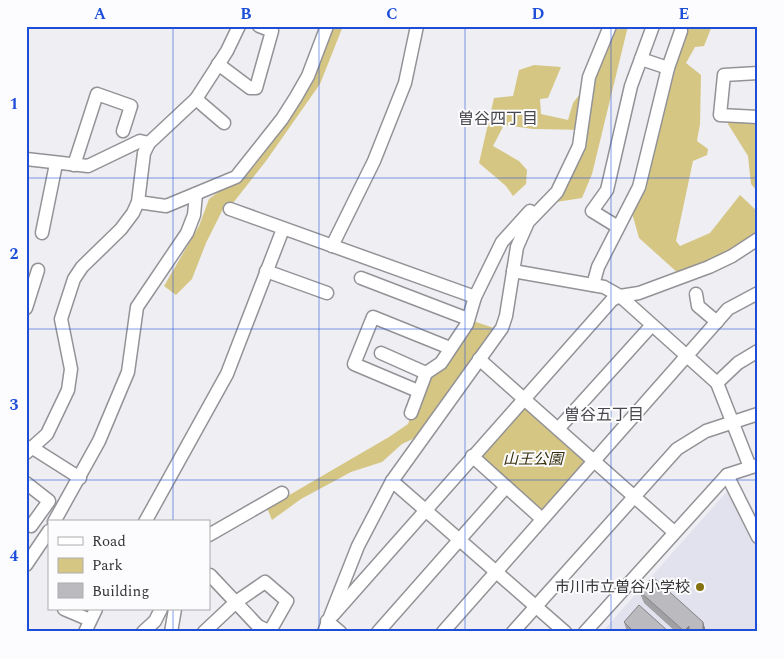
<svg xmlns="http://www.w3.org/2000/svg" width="784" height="658" font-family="Spectral,'Noto Sans JP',serif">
<rect width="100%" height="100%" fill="#eeeef3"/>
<polygon fill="#e1e2ed" points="730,488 758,544 758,632 608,632 605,629"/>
<g fill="#d6c683">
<polygon points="333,26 343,26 320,84 266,161 233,203 225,205 206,243 192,279 176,295 164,286 199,226 209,199 241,175"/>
<polygon points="613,26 628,26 592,174 582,198 556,202 586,130 533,129 504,125 493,146 519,161 527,170 526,184 513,196 506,186 479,163 494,98 513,96 519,70 534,65 561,67 548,98 540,99 541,114 568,120 573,103 592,78"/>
<polygon points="683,26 712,26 704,46 695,47 686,63 701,75 700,124 697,141 708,149 707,155 693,161 676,241 680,246 710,233 740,195 758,212 758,234 724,256 678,273 639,238 632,213 646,171 685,35"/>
<polygon points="729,119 758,121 758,192 751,184 748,156 728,124"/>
<polygon points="473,321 494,328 494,335 419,436 402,444 382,462 351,472 301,499 272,520 267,508 389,437 408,424 428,375"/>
<polygon points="525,405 588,460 541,512 479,457"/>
</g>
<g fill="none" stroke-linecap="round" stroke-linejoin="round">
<g stroke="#939397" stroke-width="15">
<g id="minor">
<polyline points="641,59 668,68"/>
<polyline points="218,64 250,88 256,88 272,31 259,26"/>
<polyline points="758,73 724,75 720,115 758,117"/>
<polyline points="196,99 224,123"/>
<polyline points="26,159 88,166 140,141 149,143"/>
<polyline points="74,165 97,94 131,106 123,131"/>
<polyline points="138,202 166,206 236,177 282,119 296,97 308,76 327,26"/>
<polyline points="230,209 475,297"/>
<polyline points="618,227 592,211 607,190 631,86 653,26"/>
<polyline points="42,233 56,164"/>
<polyline points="332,246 374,161 405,83 417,26"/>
<polyline points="266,271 327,293"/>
<polyline points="513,271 604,287 620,296 717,383 750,467"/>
<polyline points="361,278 468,319"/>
<polyline points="593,285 598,267 639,187 668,68 681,31"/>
<polyline points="696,294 698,306 717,322"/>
<polyline points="26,308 38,270"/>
<polyline points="381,353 426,373"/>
<polyline points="479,359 674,532"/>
<polyline points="717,383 738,363 758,351"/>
<polyline points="418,391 354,364 373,317 450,348"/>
<polyline points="411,413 426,373 441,363 467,324 475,297 502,242 530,211"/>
<polyline points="558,429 652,325"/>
<polyline points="31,447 80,478"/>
<polyline points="26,453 47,434 68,390 71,369 61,319 74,279 82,267 121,229 133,213 138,202 144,153 149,143 196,99 227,51 239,26"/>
<polyline points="472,456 542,519"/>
<polyline points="727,475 758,537"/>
<polyline points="392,481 565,632"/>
<polyline points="26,483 49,501 31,526"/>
<polyline points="54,522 99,441 128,372 137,307 187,233 194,215 196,194"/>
<polyline points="145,522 227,374 283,229"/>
<polyline points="209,535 282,493"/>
<polyline points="26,565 49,531"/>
<polyline points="209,576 210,575 258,626 271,632"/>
<polyline points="64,609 90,620"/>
<polyline points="333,615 612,300 620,296 639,293 709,267 732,256 758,239"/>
<polyline points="327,621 340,632"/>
<polyline points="85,632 96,609"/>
<polyline points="143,632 155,621 161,609"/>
<polyline points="171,632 175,609"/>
<polyline points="204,632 236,602 265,582 287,601 270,631"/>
<polyline points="324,632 358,546 392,481 502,328 506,316 517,247 528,222 557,192 579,146 589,77 610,26"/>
<polyline points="378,632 506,487"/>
<polyline points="443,632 728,309 758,293"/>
<polyline points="513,632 677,449 706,431 758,414"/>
<polyline points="585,632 727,475 758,465"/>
</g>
</g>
<use href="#minor" stroke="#fff" stroke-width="12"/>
</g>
<g fill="#a1a1a4">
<polygon points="639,591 703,622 706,632 676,632 644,603"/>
<polygon points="624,622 669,632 627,632"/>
</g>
<g fill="#838386">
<polygon points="703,622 706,632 703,632"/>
<polygon points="689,626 691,632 684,632 684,631"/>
</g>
<g fill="#bbbbbf" stroke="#838386">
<polygon points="653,577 703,622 703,632 689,632 689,626 684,631 639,591"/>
<polygon points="639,605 669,632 634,632 624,622"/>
</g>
<path fill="none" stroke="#1d4ed8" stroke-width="1" stroke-opacity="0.55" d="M173,26V522M319,26V632M465,26V632M611,26V632M26,178H758M26,329H758M26,480H758M173,609V632"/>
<circle fill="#847111" stroke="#fcfcfe" stroke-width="2" cx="700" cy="587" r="5"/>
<g text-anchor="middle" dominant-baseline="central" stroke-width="4" stroke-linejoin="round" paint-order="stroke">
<g font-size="15" font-style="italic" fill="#362e0b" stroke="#fcfcfe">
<text x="533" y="459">山王公園</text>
</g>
<g font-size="15" fill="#343436" stroke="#fcfcfe" text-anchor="end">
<text x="690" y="587">市川市立曽谷小学校</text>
</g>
<g font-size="16" fill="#48484c" stroke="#fcfcfe">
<text x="498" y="119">曽谷四丁目</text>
<text x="604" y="415">曽谷五丁目</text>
</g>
</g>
<rect width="784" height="658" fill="none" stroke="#fcfcfe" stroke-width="55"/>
<rect x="48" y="520" width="162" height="90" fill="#fcfcfe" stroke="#acacae"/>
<rect x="58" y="537" width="25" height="8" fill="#ffffff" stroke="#acacae"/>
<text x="92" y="546" font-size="15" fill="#343436">Road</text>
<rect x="58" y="558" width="25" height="15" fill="#d6c683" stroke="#acacae"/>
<text x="92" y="570" font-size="15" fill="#343436">Park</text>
<rect x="58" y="583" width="25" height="15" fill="#bbbbbf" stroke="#acacae"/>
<text x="92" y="596" font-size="15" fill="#343436">Building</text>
<rect x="28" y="28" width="728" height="602" fill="none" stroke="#1d4ed8" stroke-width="2"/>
<g font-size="16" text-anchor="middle" font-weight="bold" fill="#1d4ed8">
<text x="100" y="19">A</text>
<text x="246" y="19">B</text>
<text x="392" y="19">C</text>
<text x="538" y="19">D</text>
<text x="684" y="19">E</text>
<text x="14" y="109">1</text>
<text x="14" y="259">2</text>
<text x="14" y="410">3</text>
<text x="14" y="561">4</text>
</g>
</svg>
